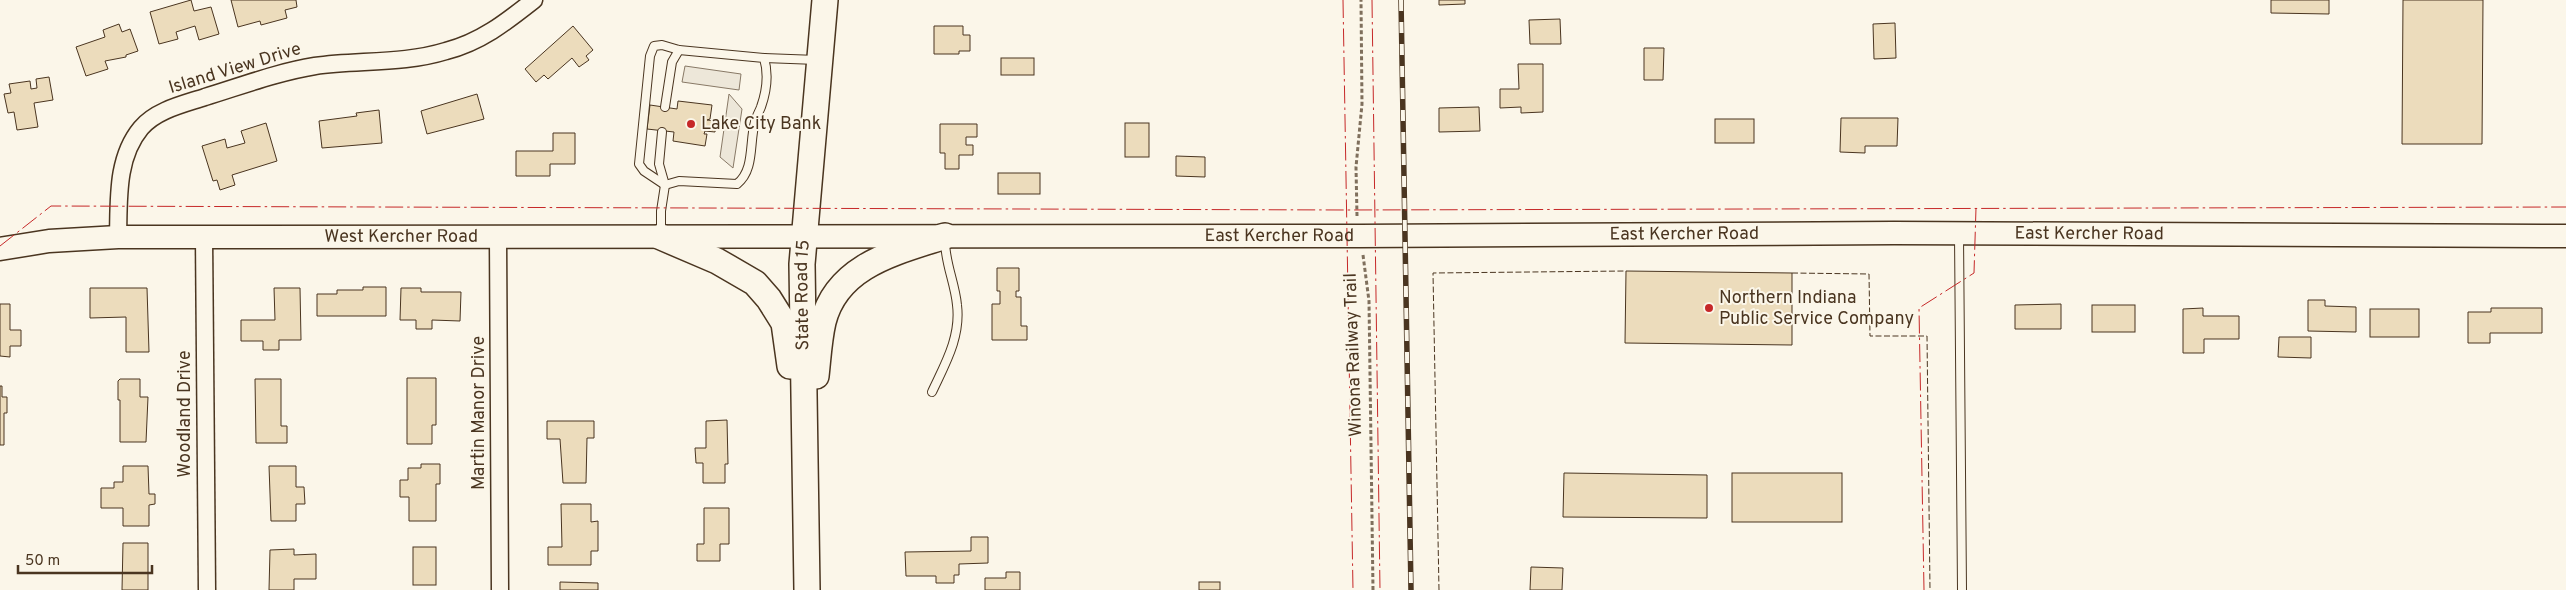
<svg xmlns="http://www.w3.org/2000/svg" width="2566" height="590" font-family="Overpass,sans-serif">
<rect width="100%" height="100%" fill="#fbf6e9"/>
<g fill="#ede7d9" stroke="#887966">
<polygon points="685,66 741,74 739,90 682,82"/>
<polygon points="729,94 742,109 733,168 720,157"/>
</g>
<g fill="#ecdcbc" stroke="#4a3520">
<polygon points="191,0 194,11 211,7 219,34 199,40 195,26 176,32 178,39 159,44 150,12"/>
<polygon points="231,0 296,0 297,7 285,10 287,18 261,25 260,21 238,27"/>
<polygon points="1439,0 1465,0 1465,4 1439,5"/>
<polygon points="2271,0 2329,0 2329,14 2271,13"/>
<polygon points="2403,0 2483,0 2482,144 2402,144"/>
<polygon points="1560,19 1561,44 1530,44 1529,20"/>
<polygon points="1895,23 1896,58 1874,59 1873,24"/>
<polygon points="119,24 122,32 130,29 138,51 126,55 126,57 105,61 108,69 86,76 76,47 105,37 103,30"/>
<polygon points="573,26 593,50 586,56 589,60 579,67 572,58 548,79 544,75 536,82 525,69"/>
<polygon points="934,26 963,26 963,35 970,35 970,51 959,51 959,54 934,54"/>
<polygon points="1644,48 1664,48 1663,80 1644,80"/>
<rect x="1001" y="58" width="33" height="17"/>
<polygon points="1518,64 1543,64 1543,112 1521,113 1521,107 1500,108 1500,89 1519,89"/>
<polygon points="49,77 53,100 34,103 38,127 17,130 14,112 8,113 4,94 11,93 9,84 30,81 31,89 37,88 36,79"/>
<polygon points="477,94 484,119 427,134 421,111"/>
<polygon points="678,101 712,105 710,119 707,120 716,121 715,132 705,131 704,134 707,134 705,146 673,141 674,132 647,129 650,105 677,109"/>
<polygon points="1479,107 1480,131 1439,132 1439,108"/>
<polygon points="379,110 382,143 322,148 319,121 357,116 356,113"/>
<polygon points="1841,118 1898,118 1897,146 1865,146 1865,153 1840,152"/>
<rect x="1715" y="119" width="39" height="24"/>
<polygon points="266,123 277,161 232,175 235,185 220,190 217,180 213,181 202,146 225,139 227,148 245,143 241,131"/>
<rect x="1125" y="123" width="24" height="34"/>
<polygon points="940,124 977,124 977,137 966,137 966,145 973,145 973,155 959,155 959,169 945,169 945,153 940,153"/>
<polygon points="553,133 575,133 575,164 550,164 550,176 516,176 516,151 553,151"/>
<polygon points="1176,156 1205,157 1205,177 1176,176"/>
<rect x="998" y="173" width="42" height="21"/>
<polygon points="997,268 1019,268 1019,291 1016,291 1016,297 1021,297 1021,326 1027,326 1027,340 992,340 992,304 1000,304 1000,291 997,291"/>
<polygon points="1626,271 1792,273 1792,345 1625,343"/>
<polygon points="363,287 386,287 386,316 317,316 317,294 337,294 337,290 363,290"/>
<polygon points="90,288 147,288 149,352 126,352 126,317 90,318"/>
<polygon points="274,288 300,288 301,340 279,340 279,350 263,350 263,341 241,341 241,320 275,320"/>
<polygon points="401,288 421,288 421,292 461,292 460,321 432,320 432,329 416,329 416,320 400,320"/>
<polygon points="2308,300 2325,300 2325,306 2356,307 2356,332 2308,331"/>
<polygon points="0,304 10,304 10,330 21,330 21,346 10,346 10,357 0,356"/>
<polygon points="2061,304 2061,329 2015,329 2015,305"/>
<rect x="2092" y="305" width="43" height="27"/>
<polygon points="2203,308 2203,316 2239,316 2239,339 2204,339 2204,353 2183,353 2183,309"/>
<polygon points="2491,308 2542,308 2542,333 2490,333 2490,343 2468,343 2468,312 2491,312"/>
<rect x="2370" y="309" width="49" height="28"/>
<polygon points="2279,337 2311,337 2311,358 2278,357"/>
<polygon points="407,378 436,378 436,425 432,425 432,444 407,444"/>
<polygon points="120,379 140,379 140,397 148,397 146,442 120,442 120,400 118,400 118,381"/>
<polygon points="255,379 281,379 281,426 287,426 287,443 256,443"/>
<polygon points="0,386 2,386 2,397 7,397 7,413 4,413 4,445 0,445"/>
<polygon points="727,420 728,464 725,464 725,483 703,483 703,463 696,463 695,448 706,448 706,421"/>
<polygon points="547,421 594,421 594,438 587,438 586,483 563,483 560,439 547,439"/>
<polygon points="421,464 440,464 440,484 436,484 436,521 409,521 409,497 400,497 400,480 408,480 408,468 421,468"/>
<polygon points="123,466 148,466 149,494 155,494 155,504 149,505 149,526 123,526 123,508 101,508 101,488 114,488 114,482 123,482"/>
<polygon points="269,466 296,466 296,487 304,487 305,504 296,504 296,521 271,521"/>
<polygon points="1564,473 1707,475 1707,518 1563,517"/>
<rect x="1732" y="473" width="110" height="49"/>
<polygon points="561,504 591,504 591,522 598,521 598,551 591,551 591,565 548,565 548,547 562,547"/>
<polygon points="704,508 729,508 729,544 720,544 720,561 697,561 697,544 704,544"/>
<polygon points="971,537 988,537 988,563 959,564 959,575 954,575 954,583 936,583 936,576 906,576 905,552 971,551"/>
<polygon points="123,543 148,543 148,590 122,590"/>
<rect x="413" y="547" width="23" height="38"/>
<polygon points="294,549 294,555 316,554 316,579 294,579 294,590 269,590 270,550"/>
<polygon points="1531,567 1563,568 1562,590 1530,590"/>
<polygon points="1006,572 1020,572 1020,590 985,590 985,578 1006,578"/>
<polygon points="560,582 598,583 598,590 560,590"/>
<rect x="1199" y="582" width="21" height="8"/>
</g>
<g fill="none" stroke-linecap="round" stroke-linejoin="round">
<g stroke="#4a3520" stroke-width="10">
<g id="service">
<path d="M662,45L679,50L764,58C769,75 767,90 761,107C759,112 756,117 755,122C749,142 755,170 737,184L679,181L665,185L644,171L639,164L650,56L654,46Z"/>
<polyline points="764,58 817,60"/>
<polyline points="665,107 672,62 679,50"/>
<polyline points="661,234 661,211 665,185 659,164 662,132"/>
<polyline points="1959,235 1962,590"/>
<path d="M932,392C945,364 961,337 957,305C955,283 945,263 945,241"/>
</g>
</g>
<g stroke="#4a3520" stroke-width="19">
<g id="minor">
<path d="M118,237C119,200 116,158 141,128C156,110 184,104 205,97C241,86 278,72 315,66C359,60 404,64 446,51C481,42 506,22 534,0"/>
<polyline points="204,237 207,590"/>
<polyline points="498,237 500,590"/>
</g>
</g>
<g stroke="#4a3520" stroke-width="25">
<g id="secondary">
<path id="s1" d="M0,249L49,241L118,237L1360,236L1894,233L2566,236"/>
</g>
</g>
<g stroke="#4a3520" stroke-width="28">
<g id="primary">
<polyline points="661,237 717,261 755,283 769,299 784,323 790,366"/>
<path d="M816,376C818,358 819,339 823,322C837,265 896,252 945,236"/>
<path id="s2" d="M807,590L802,264L825,0"/>
</g>
</g>
<g stroke="#7f6f5c" stroke-width="3" stroke-dasharray="4 2.5" stroke-linecap="butt">
<polyline points="1357,216 1356,167 1362,104 1361,0"/>
<polyline points="1363,255 1369,301 1373,590"/>
</g>
<use href="#service" stroke="#fbf6e9" stroke-width="8"/>
<use href="#minor" stroke="#fbf6e9" stroke-width="16"/>
<use href="#secondary" stroke="#fbf6e9" stroke-width="22"/>
<use href="#primary" stroke="#fbf6e9" stroke-width="25"/>
<g stroke="#4a3520" stroke-width="5.5">
<polyline id="rail" points="1401,0 1411,590"/>
</g>
<use href="#rail" stroke="#fbf6e9" stroke-width="4" stroke-dasharray="11" stroke-linecap="butt"/>
<g stroke="#4a3520" stroke-width="1" stroke-dasharray="6 2.5" stroke-linecap="butt">
<polyline points="1792,273 1869,274 1870,336 1927,336 1930,590"/>
<polyline points="1439,590 1433,273 1626,271"/>
</g>
<g stroke="#c62828" stroke-width="1" stroke-dasharray="18 4 2.5 4" stroke-linecap="butt">
<polyline points="1343,0 1353,590"/>
<polyline points="1372,0 1380,590"/>
<polyline points="0,246 51,206 1346,210 2566,207"/>
<polyline points="1924,590 1919,308 1974,273 1976,208"/>
</g>
</g>
<g fill="#c62828" stroke="#fbf6e9" stroke-width="2">
<circle cx="691" cy="124" r="5"/>
<circle cx="1709" cy="308" r="5"/>
</g>
<g text-anchor="middle" dominant-baseline="central" stroke-width="4" stroke-linejoin="round" paint-order="stroke">
<g font-size="18" fill="#4a3520" stroke="#fbf6e9">
<text transform="translate(235 69) rotate(-17)">Island View Drive</text>
<text stroke="none"><textPath href="#s1" startOffset="1685">East Kercher Road</textPath></text>
<text stroke="none"><textPath href="#s1" startOffset="2090">East Kercher Road</textPath></text>
<text stroke="none"><textPath href="#s1" startOffset="1280">East Kercher Road</textPath></text>
<text stroke="none"><textPath href="#s1" startOffset="402">West Kercher Road</textPath></text>
<text stroke="none"><textPath href="#s2" startOffset="295">State Road 15</textPath></text>
<text transform="translate(1354 355) rotate(-92)">Winona Railway Trail</text>
<text transform="translate(479 413) rotate(-90)">Martin Manor Drive</text>
<text transform="translate(185 414) rotate(-90)">Woodland Drive</text>
</g>
<g font-size="18" fill="#4a3520" stroke="#fbf6e9" text-anchor="start">
<text x="701" y="124">Lake City Bank</text>
<text x="1719" y="298">Northern Indiana<tspan x="1719" dy="21">Public Service Company</tspan></text>
</g>
</g>
<path d="M18 565v8h134v-8" fill="none" stroke="#4a3520" stroke-width="2.5"/>
<text x="25" y="565" font-size="15" fill="#4a3520" stroke="#fbf6e9" stroke-width="4" paint-order="stroke">50 m</text>
</svg>
